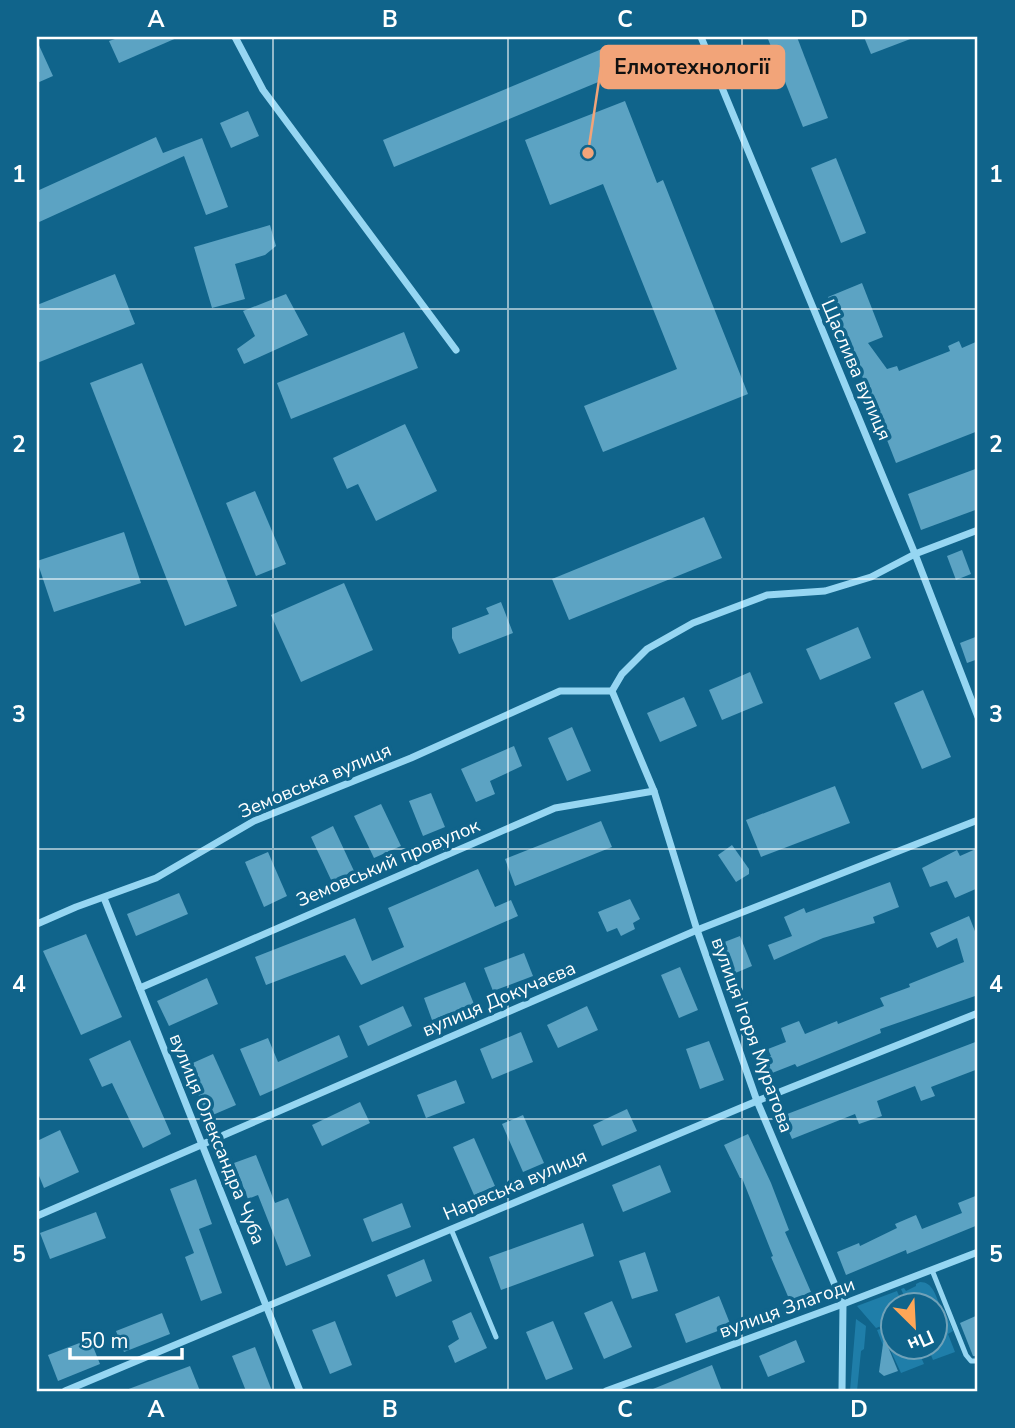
<svg xmlns="http://www.w3.org/2000/svg" width="1015" height="1428" font-family="'Nunito Sans',sans-serif">
<rect width="100%" height="100%" fill="#10648b"/>
<g fill="#1f7ea9">
<path d="M920,1282C933,1282 935,1295 940,1305L935,1307L934,1306L908,1305L901,1289L904,1288L906,1291L916,1286V1284Z"/>
<polygon points="897,1291 903,1305 892,1306 892,1322 876,1328 857,1306"/>
<polygon points="944,1309 953,1331 948,1334 955,1352 933,1360 928,1348 934,1348 935,1328 942,1325 937,1312"/>
<polygon points="856,1319 866,1326 864,1349 861,1351 857,1391 850,1391"/>
<polygon points="886,1327 892,1337 892,1348 917,1348 924,1364 901,1373 889,1347 884,1348 877,1330"/>
</g>
<g fill="#5ca3c3">
<polygon points="121,37 179,37 119,63 109,41"/>
<polygon points="774,37 797,37 828,118 803,127 768,39"/>
<polygon points="864,37 913,37 913,38 871,54"/>
<polygon points="37,41 53,76 37,83"/>
<polygon points="609,46 620,73 394,167 383,140"/>
<polygon points="625,101 657,183 663,180 748,394 603,452 584,406 677,369 603,184 550,205 525,140"/>
<polygon points="248,111 259,136 231,148 220,123"/>
<polygon points="156,137 163,153 202,138 228,207 206,215 184,156 37,223 37,191"/>
<polygon points="836,158 866,233 841,243 811,168"/>
<polygon points="270,225 276,246 265,255 235,264 245,299 212,308 194,247"/>
<polygon points="115,274 135,324 37,363 37,305"/>
<polygon points="862,283 883,337 868,343 887,369 897,366 899,371 950,351 948,346 959,341 962,348 978,341 978,431 896,463 858,366 854,367 828,297"/>
<polygon points="286,294 308,335 244,364 237,349 255,336 243,311"/>
<polygon points="404,332 418,368 291,419 277,383"/>
<polygon points="142,363 237,606 185,626 90,383"/>
<polygon points="405,424 437,491 376,521 358,484 347,489 333,458"/>
<polygon points="978,468 978,509 921,530 908,494"/>
<polygon points="255,491 286,564 256,576 226,503"/>
<polygon points="704,517 722,558 569,620 552,579"/>
<polygon points="124,532 141,583 54,612 37,561"/>
<polygon points="962,550 971,574 956,580 947,556"/>
<polygon points="344,583 373,650 301,682 271,615"/>
<polygon points="501,602 513,633 459,654 452,638 452,628 489,614 486,608"/>
<polygon points="858,627 871,658 820,680 806,649"/>
<polygon points="978,636 978,659 967,663 960,643"/>
<polygon points="750,672 763,703 722,720 709,690"/>
<polygon points="923,690 951,757 922,769 894,703"/>
<polygon points="684,697 697,726 660,742 647,713"/>
<polygon points="572,727 591,771 567,781 548,738"/>
<polygon points="514,746 522,766 490,781 495,794 476,802 461,769"/>
<polygon points="835,786 850,823 761,857 746,820"/>
<polygon points="431,793 445,827 423,836 409,801"/>
<polygon points="381,804 401,846 374,858 354,816"/>
<polygon points="601,821 612,847 515,886 505,859"/>
<polygon points="333,826 354,871 332,882 311,837"/>
<polygon points="732,845 749,869 749,874 736,882 718,855"/>
<polygon points="978,848 978,888 955,898 947,881 930,887 922,868 957,850 960,856"/>
<polygon points="268,852 287,896 264,907 245,862"/>
<polygon points="478,869 495,907 511,900 518,916 361,985 345,955 266,985 255,957 355,918 372,961 404,947 388,908"/>
<polygon points="890,882 899,907 873,917 875,923 823,938 774,960 768,945 792,936 784,917 804,908 806,913"/>
<polygon points="179,893 188,914 136,936 127,914"/>
<polygon points="630,899 640,919 633,923 635,929 621,936 617,928 607,932 598,912"/>
<polygon points="969,916 978,939 978,995 880,1029 881,1033 797,1067 795,1064 767,1075 761,1060 771,1056 768,1049 786,1042 781,1028 799,1021 805,1034 837,1021 838,1024 884,1006 880,998 910,987 909,984 964,962 957,938 937,948 930,933"/>
<polygon points="86,934 122,1017 81,1035 43,951"/>
<polygon points="740,936 752,966 726,977 714,946"/>
<polygon points="524,953 533,976 493,991 484,968"/>
<polygon points="680,967 698,1010 679,1018 661,975"/>
<polygon points="207,978 218,1004 169,1026 157,1001"/>
<polygon points="465,982 474,1004 432,1020 424,998"/>
<polygon points="403,1006 412,1026 368,1046 359,1026"/>
<polygon points="587,1006 598,1030 558,1048 547,1025"/>
<polygon points="521,1032 533,1062 492,1079 480,1049"/>
<polygon points="339,1035 348,1057 260,1096 240,1049 268,1038 278,1062"/>
<polygon points="130,1040 171,1134 143,1148 112,1083 102,1087 89,1059"/>
<polygon points="709,1041 724,1080 700,1089 686,1049"/>
<polygon points="978,1041 978,1069 931,1087 935,1096 921,1101 915,1086 877,1101 882,1116 859,1124 855,1114 792,1139 782,1116"/>
<polygon points="213,1054 236,1105 208,1117 186,1066"/>
<polygon points="456,1080 465,1103 426,1118 417,1095"/>
<polygon points="360,1102 370,1123 322,1146 312,1125"/>
<polygon points="627,1109 637,1131 602,1146 593,1125"/>
<polygon points="523,1115 544,1163 523,1172 502,1124"/>
<polygon points="60,1130 79,1172 44,1188 37,1171 37,1141"/>
<polygon points="748,1134 771,1183 789,1230 785,1232 811,1292 790,1301 771,1257 773,1256 742,1178 740,1178 724,1145"/>
<polygon points="474,1138 495,1186 474,1195 453,1147"/>
<polygon points="256,1155 275,1203 288,1198 311,1256 286,1266 258,1195 248,1199 234,1163"/>
<polygon points="660,1165 671,1192 623,1212 612,1185"/>
<polygon points="196,1179 212,1224 199,1229 222,1293 201,1301 185,1257 194,1253 170,1189"/>
<polygon points="978,1195 978,1225 907,1254 906,1250 846,1275 837,1252 859,1243 860,1246 897,1228 895,1224 916,1215 922,1229 962,1213 958,1203"/>
<polygon points="402,1203 411,1227 372,1242 363,1219"/>
<polygon points="96,1212 106,1238 50,1259 40,1233"/>
<polygon points="583,1223 594,1256 501,1290 489,1257"/>
<polygon points="645,1252 658,1291 632,1299 619,1261"/>
<polygon points="424,1259 432,1281 396,1297 387,1275"/>
<polygon points="719,1296 731,1326 686,1343 675,1314"/>
<polygon points="612,1301 632,1347 604,1359 584,1313"/>
<polygon points="471,1312 487,1348 455,1363 448,1346 459,1339 452,1321"/>
<polygon points="162,1313 170,1334 124,1352 116,1331"/>
<polygon points="978,1315 978,1356 973,1356 960,1323"/>
<polygon points="335,1321 352,1365 330,1374 312,1330"/>
<polygon points="553,1321 573,1369 546,1380 526,1332"/>
<polygon points="884,1337 898,1371 884,1376 879,1372"/>
<polygon points="90,1339 100,1364 58,1381 48,1355"/>
<polygon points="796,1340 805,1362 768,1377 759,1356"/>
<polygon points="255,1347 272,1391 246,1391 232,1356"/>
<polygon points="712,1365 722,1391 648,1391"/>
<polygon points="190,1366 200,1391 126,1391 126,1390"/>
</g>
<g fill="none" stroke-linecap="round" stroke-linejoin="round">
<g stroke="#96d6f2" stroke-width="5">
<polyline points="451,1229 496,1337"/>
<polyline points="932,1270 966,1355 971,1361 978,1361"/>
</g>
<g stroke="#96d6f2" stroke-width="7">
<polyline points="235,37 263,90 456,350"/>
<polyline points="701,37 915,554 978,717"/>
<polyline points="612,691 654,791 697,930 757,1101 843,1304 842,1391"/>
<polyline points="612,691 622,674 647,649 693,623 767,595 825,591 871,577 915,554 978,530"/>
<polyline points="104,898 300,1391"/>
<polyline points="37,924 76,907 156,878 254,821 411,758 560,691 612,691"/>
<polyline points="140,988 555,808 654,791"/>
<polyline points="37,1216 697,930 978,820"/>
<polyline points="65,1391 757,1101 978,1013"/>
<polyline points="606,1391 843,1304 978,1252"/>
</g>
</g>
<path fill="none" stroke="#fff" stroke-width="2" stroke-opacity="0.55" d="M273,37V1391M508,37V1391M742,37V1391M37,309H978M37,579H978M37,849H978M37,1119H978"/>
<g text-anchor="middle" dominant-baseline="central" stroke-width="7" stroke-linejoin="round" paint-order="stroke">
<g font-size="19" fill="#fff" stroke="#10648b">
<text transform="translate(856 370) rotate(67)">Щаслива вулиця</text>
<text transform="translate(315 781) rotate(-23)">Земовська вулиця</text>
<text transform="translate(388 863) rotate(-23)">Земовський провулок</text>
<text transform="translate(499 999) rotate(-23)">вулиця Докучаєва</text>
<text transform="translate(752 1035) rotate(70)">вулиця Ігоря Муратова</text>
<text transform="translate(217 1139) rotate(68)">вулиця Олександра Чуба</text>
<text transform="translate(515 1185) rotate(-23)">Нарвська вулиця</text>
<text transform="translate(787 1308) rotate(-20)">вулиця Злагоди</text>
</g>
</g>
<path fill="none" stroke="#f2a479" stroke-width="2.5" d="M588 153L601 67"/>
<circle fill="#f2a479" stroke="#10648b" stroke-width="2.5" cx="588" cy="153" r="7"/>
<rect fill="#f2a479" stroke="#f2a479" stroke-width="2.5" x="601" y="46" width="183" height="42" rx="7"/>
<g font-size="21" text-anchor="middle" font-weight="bold" fill="#111">
<text x="692" y="74">Елмотехнології</text>
</g>
<rect width="1015" height="1428" fill="none" stroke="#10648b" stroke-width="77"/>
<g transform="translate(914 1326) rotate(156)"><circle r="33" fill="#10648b" stroke="#70a2b9" stroke-width="2"/>
<path d="M0-5L12 26L0 18L-12 26Z" fill="#ffa657"/>
<text y="-10" font-size="19" font-weight="bold" text-anchor="middle" fill="#ffffff">Пн</text>
</g>
<path d="M70 1348v10h112v-10" fill="none" stroke="#ffffff" stroke-width="3.5"/>
<text x="80" y="1348" font-size="21" fill="#ffffff" stroke="#10648b" stroke-width="5" paint-order="stroke">50 m</text>
<rect x="38" y="38" width="938" height="1352" fill="none" stroke="#fff" stroke-width="2.5"/>
<g font-size="23" text-anchor="middle" font-weight="bold" fill="#fff">
<text x="156" y="27">A</text>
<text x="390" y="27">B</text>
<text x="625" y="27">C</text>
<text x="859" y="27">D</text>
<text x="19" y="182">1</text>
<text x="996" y="182">1</text>
<text x="19" y="452">2</text>
<text x="996" y="452">2</text>
<text x="19" y="722">3</text>
<text x="996" y="722">3</text>
<text x="19" y="992">4</text>
<text x="996" y="992">4</text>
<text x="19" y="1262">5</text>
<text x="996" y="1262">5</text>
<text x="156" y="1417">A</text>
<text x="390" y="1417">B</text>
<text x="625" y="1417">C</text>
<text x="859" y="1417">D</text>
</g>
</svg>
